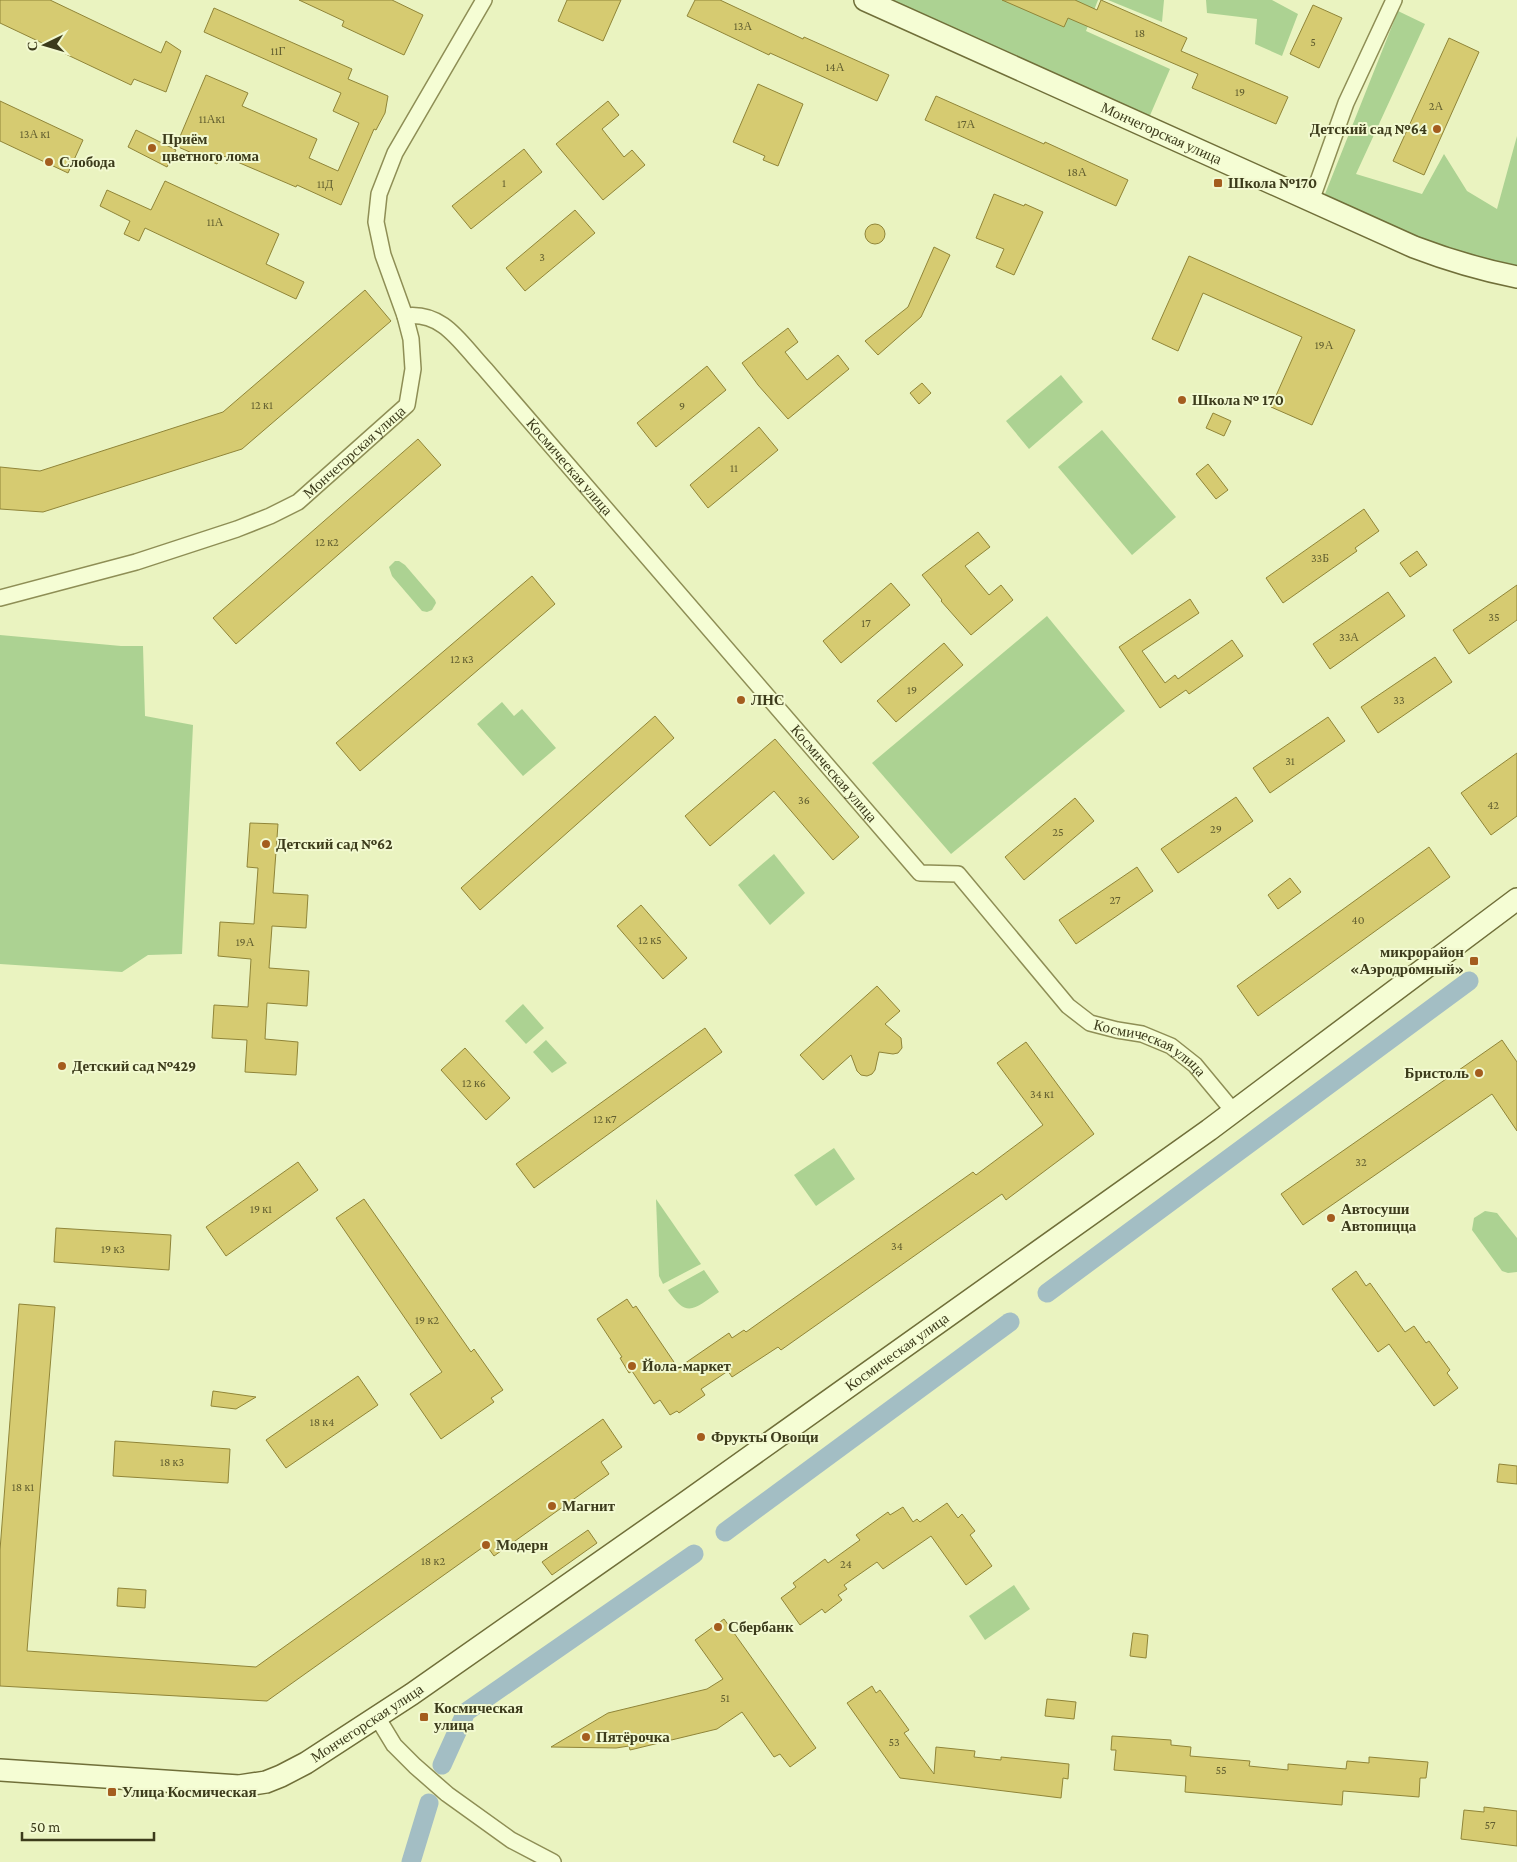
<svg xmlns="http://www.w3.org/2000/svg" width="1517" height="1862" font-family="'Crimson Pro',serif">
<rect width="100%" height="100%" fill="#eaf3c0"/>
<g fill="#acd292">
<polygon points="891,0 1098,0 1086,31 1170,69 1148,120"/>
<polygon points="1108,0 1164,0 1162,22"/>
<polygon points="1206,0 1272,0 1298,14 1282,56 1255,44 1257,19 1207,13"/>
<polygon points="1398,11 1425,24 1356,174 1422,194 1444,154 1467,191 1497,209 1517,136 1517,267 1417,241 1325,194"/>
<polygon points="1061,375 1083,402 1029,449 1006,421"/>
<polygon points="1102,430 1176,517 1132,555 1058,467"/>
<polygon points="395,561 399,561 405,565 435,600 436,603 432,610 427,612 422,611 392,576 389,567"/>
<polygon points="1047,616 1125,711 951,854 872,763"/>
<polygon points="0,635 121,646 143,646 145,716 193,725 182,954 148,955 122,972 0,964"/>
<polygon points="502,702 514,716 522,709 556,748 523,776 477,724"/>
<polygon points="774,854 805,893 770,925 738,885"/>
<polygon points="523,1004 544,1028 526,1044 505,1021"/>
<polygon points="546,1040 567,1063 552,1073 533,1052"/>
<polygon points="834,1148 855,1179 816,1206 794,1175"/>
<polygon points="656,1199 701,1264 663,1284 659,1276"/>
<polygon points="1485,1211 1497,1213 1517,1238 1517,1272 1508,1273 1502,1271 1472,1230 1474,1218"/>
<path d="M704,1270L719,1292C695,1308 687,1320 668,1290Z"/>
<polygon points="1014,1585 1030,1609 985,1640 969,1616"/>
</g>
<g fill="none" stroke-linecap="round" stroke-linejoin="round">
<g stroke="#a3bec4" stroke-width="19">
<polyline points="1047,1293 1469,981"/>
<polyline points="725,1532 1010,1322"/>
<polyline points="442,1765 466,1712 694,1554"/>
<polyline points="411,1862 429,1803"/>
</g>
</g>
<g fill="#d6cb71" stroke="#908538">
<polygon points="0,0 50,0 161,53 166,41 181,51 166,92 134,79 131,85 0,23"/>
<polygon points="299,0 392,0 423,15 404,55 342,26 344,21"/>
<polygon points="567,0 621,0 603,41 558,21"/>
<polygon points="695,0 720,0 803,39 804,37 889,75 877,101 770,53 769,55 687,16"/>
<polygon points="1002,0 1075,0 1097,10 1101,0 1187,38 1181,51 1288,97 1276,124 1192,88 1198,74 1068,18 1064,27"/>
<polygon points="1313,5 1342,18 1319,68 1290,54"/>
<polygon points="214,8 352,69 348,79 388,96 385,113 376,130 374,129 341,205 297,185 296,187 221,155 217,164 176,146 206,75 248,93 242,106 317,139 309,158 338,171 359,123 333,111 341,93 204,32"/>
<polygon points="1449,38 1479,52 1424,175 1393,161"/>
<polygon points="758,84 803,104 778,166 763,160 765,156 733,142"/>
<polygon points="936,96 1044,144 1045,142 1128,180 1116,206 925,120"/>
<polygon points="0,101 83,140 68,173 0,141"/>
<polygon points="608,101 619,115 602,129 624,157 632,150 645,165 603,200 556,144"/>
<polygon points="136,130 176,150 167,167 128,147"/>
<polygon points="524,149 542,172 471,229 452,206"/>
<polygon points="165,181 279,234 266,264 304,282 296,299 145,228 139,241 124,234 130,221 100,206 107,190 151,210"/>
<polygon points="994,194 1024,206 1025,204 1043,212 1014,275 996,267 1004,249 976,238"/>
<polygon points="575,210 595,233 525,291 506,268"/>
<circle cx="875" cy="234" r="10"/>
<polygon points="934,247 950,255 921,317 878,355 865,341 908,307"/>
<polygon points="1189,256 1355,330 1312,425 1271,407 1302,337 1203,293 1178,351 1152,339"/>
<polygon points="365,290 391,321 242,449 43,512 0,509 0,467 40,471 223,412"/>
<polygon points="788,328 798,342 785,352 807,380 838,355 849,369 788,419 758,385 742,363"/>
<polygon points="707,366 726,390 656,447 637,423"/>
<polygon points="922,383 931,393 919,404 910,393"/>
<polygon points="1213,413 1231,421 1224,436 1206,428"/>
<polygon points="759,427 778,450 708,508 690,485"/>
<polygon points="418,439 441,465 236,644 213,618"/>
<polygon points="1208,464 1228,490 1216,499 1196,474"/>
<polygon points="1364,509 1379,531 1355,548 1357,551 1283,603 1266,578"/>
<polygon points="978,532 990,547 965,566 989,595 1001,585 1013,600 971,635 941,601 942,600 922,575"/>
<polygon points="1417,551 1427,565 1410,577 1400,563"/>
<polygon points="532,576 555,604 360,771 336,743"/>
<polygon points="891,583 910,605 841,663 823,641"/>
<polygon points="1517,585 1517,620 1469,654 1453,630"/>
<polygon points="1388,592 1405,616 1330,669 1313,644"/>
<polygon points="1190,599 1199,613 1142,651 1165,683 1175,675 1178,679 1232,640 1243,656 1189,694 1186,690 1160,708 1119,647"/>
<polygon points="944,643 963,665 896,722 877,701"/>
<polygon points="1435,657 1452,682 1378,733 1361,707"/>
<polygon points="655,716 674,738 480,910 461,888"/>
<polygon points="1328,717 1345,741 1270,793 1253,768"/>
<polygon points="775,739 859,837 833,860 774,791 710,846 685,816"/>
<polygon points="1517,753 1517,816 1491,835 1461,793"/>
<polygon points="1236,797 1253,821 1178,873 1161,849"/>
<polygon points="1075,798 1094,821 1024,880 1005,857"/>
<polygon points="250,823 278,824 273,893 308,895 306,928 272,926 269,968 309,971 307,1006 267,1003 265,1039 298,1042 296,1075 245,1072 247,1040 212,1038 214,1005 248,1007 251,959 218,956 220,922 254,924 258,868 247,867"/>
<polygon points="1429,847 1450,877 1258,1016 1237,986"/>
<polygon points="1137,867 1153,891 1076,944 1059,920"/>
<polygon points="1290,878 1301,892 1278,909 1268,895"/>
<polygon points="641,905 687,958 663,979 617,926"/>
<polygon points="877,986 900,1011 885,1024 901,1038 902,1048 898,1053 893,1054 879,1052 875,1070 872,1074 867,1076 861,1075 857,1071 851,1055 823,1080 800,1055"/>
<polygon points="705,1028 722,1052 534,1188 516,1164"/>
<polygon points="1502,1040 1517,1062 1517,1131 1492,1094 1303,1225 1281,1194"/>
<polygon points="1026,1042 1094,1134 1006,1200 1002,1194 781,1350 778,1347 732,1377 728,1371 701,1389 705,1395 679,1413 677,1411 670,1415 660,1400 654,1404 632,1371 629,1373 620,1358 622,1357 597,1319 627,1299 633,1308 636,1306 678,1368 729,1333 732,1338 744,1330 746,1332 973,1172 976,1175 1043,1125 997,1063"/>
<polygon points="465,1048 510,1098 486,1120 441,1070"/>
<polygon points="298,1162 318,1190 226,1256 206,1227"/>
<polygon points="364,1199 471,1352 474,1349 503,1390 491,1398 494,1402 441,1439 410,1394 442,1372 336,1218"/>
<polygon points="56,1228 171,1235 169,1270 54,1262"/>
<polygon points="1356,1271 1366,1286 1370,1283 1405,1332 1414,1326 1426,1343 1429,1341 1450,1370 1447,1373 1458,1388 1434,1406 1389,1344 1378,1352 1332,1289"/>
<polygon points="19,1304 55,1307 27,1651 256,1667 603,1419 622,1447 601,1462 609,1474 494,1556 486,1545 267,1701 0,1686 0,1550"/>
<polygon points="358,1376 378,1405 286,1468 266,1440"/>
<polygon points="213,1391 256,1397 236,1409 211,1406"/>
<polygon points="115,1441 230,1449 228,1483 113,1476"/>
<polygon points="1499,1464 1517,1466 1517,1484 1497,1482"/>
<polygon points="947,1503 958,1518 962,1514 975,1531 970,1535 992,1566 966,1585 931,1536 883,1569 877,1562 844,1585 847,1589 838,1595 842,1600 825,1613 822,1609 800,1625 781,1598 796,1587 793,1583 825,1559 828,1563 860,1540 856,1535 888,1512 890,1515 903,1507 913,1522 917,1519 920,1522"/>
<polygon points="588,1530 597,1543 552,1575 542,1562"/>
<polygon points="118,1588 146,1590 145,1608 117,1606"/>
<polygon points="724,1619 816,1748 790,1767 780,1754 774,1757 742,1712 717,1729 630,1750 629,1746 616,1748 551,1747 608,1713 707,1689 723,1679 695,1640"/>
<polygon points="1133,1633 1148,1635 1146,1658 1130,1656"/>
<polygon points="872,1686 876,1693 880,1690 909,1730 904,1733 934,1774 936,1747 975,1751 974,1757 1001,1760 1001,1757 1069,1764 1068,1779 1063,1778 1061,1798 900,1778 847,1703"/>
<polygon points="1047,1699 1076,1702 1074,1719 1045,1716"/>
<polygon points="1112,1736 1171,1740 1171,1745 1191,1747 1190,1756 1250,1761 1249,1766 1288,1770 1288,1764 1346,1769 1347,1761 1369,1763 1369,1757 1428,1762 1426,1778 1420,1778 1419,1797 1343,1791 1342,1805 1185,1792 1186,1776 1114,1770 1116,1750 1111,1750"/>
<polygon points="1484,1807 1517,1811 1517,1846 1461,1839 1464,1810 1484,1812"/>
</g>
<g fill="none" stroke-linecap="round" stroke-linejoin="round">
<g stroke="#8e8e55" stroke-width="18">
<g id="street">
<polyline points="1311,201 1346,103 1394,0"/>
<path id="s1" d="M405,316C444,311 461,344 485,369L920,873L958,874L1068,1006L1090,1023L1117,1030L1142,1034L1171,1046L1195,1065L1234,1112"/>
<path id="s2" d="M0,598L136,562L237,529L270,516L298,502L407,405L413,369L411,339L405,316L383,255L376,222L379,194L395,153L484,0"/>
<polyline points="377,1717 394,1745 415,1766 447,1794 511,1840 553,1862"/>
</g>
</g>
<g stroke="#706f39" stroke-width="24">
<g id="secondary">
<path id="s3" d="M865,0L1414,247C1448,260 1482,270 1517,277"/>
<path id="s4" d="M0,1770L239,1786L266,1782L281,1776L306,1763L412,1694L682,1505L1209,1130L1517,899"/>
</g>
</g>
<use href="#street" stroke="#f5fdd4" stroke-width="15"/>
<use href="#secondary" stroke="#f5fdd4" stroke-width="21"/>
</g>
<g fill="#a45d1e" stroke="#f2f9d0" stroke-width="2">
<circle cx="1437" cy="129" r="5"/>
<circle cx="152" cy="148" r="5"/>
<circle cx="49" cy="162" r="5"/>
<rect x="1213" y="178" width="10" height="10" rx="2.5"/>
<circle cx="1182" cy="400" r="5"/>
<circle cx="741" cy="700" r="5"/>
<circle cx="266" cy="844" r="5"/>
<rect x="1469" y="956" width="10" height="10" rx="2.5"/>
<circle cx="62" cy="1066" r="5"/>
<circle cx="1479" cy="1073" r="5"/>
<circle cx="1331" cy="1218" r="5"/>
<circle cx="632" cy="1366" r="5"/>
<circle cx="701" cy="1437" r="5"/>
<circle cx="552" cy="1506" r="5"/>
<circle cx="486" cy="1545" r="5"/>
<circle cx="718" cy="1627" r="5"/>
<rect x="419" y="1712" width="10" height="10" rx="2.5"/>
<circle cx="586" cy="1737" r="5"/>
<rect x="107" y="1787" width="10" height="10" rx="2.5"/>
</g>
<g text-anchor="middle" dominant-baseline="central" stroke-width="4" stroke-linejoin="round" paint-order="stroke">
<g font-size="12" fill="#625f30">
<text x="743" y="26">13А</text>
<text x="1140" y="33">18</text>
<text x="1313" y="42">5</text>
<text x="278" y="51">11Г</text>
<text x="835" y="67">14А</text>
<text x="1240" y="92">19</text>
<text x="1436" y="106">2А</text>
<text x="212" y="119">11Ак1</text>
<text x="966" y="124">17А</text>
<text x="35" y="134">13А к1</text>
<text x="1077" y="172">18А</text>
<text x="504" y="183">1</text>
<text x="325" y="184">11Д</text>
<text x="215" y="222">11А</text>
<text x="542" y="257">3</text>
<text x="1324" y="345">19А</text>
<text x="262" y="405">12 к1</text>
<text x="682" y="406">9</text>
<text x="734" y="468">11</text>
<text x="327" y="542">12 к2</text>
<text x="1320" y="558">33Б</text>
<text x="1494" y="617">35</text>
<text x="866" y="623">17</text>
<text x="1349" y="637">33А</text>
<text x="462" y="659">12 к3</text>
<text x="912" y="690">19</text>
<text x="1399" y="700">33</text>
<text x="1290" y="761">31</text>
<text x="804" y="800">36</text>
<text x="1493" y="805">42</text>
<text x="1216" y="829">29</text>
<text x="1058" y="832">25</text>
<text x="1115" y="900">27</text>
<text x="1358" y="920">40</text>
<text x="650" y="940">12 к5</text>
<text x="245" y="942">19А</text>
<text x="474" y="1083">12 к6</text>
<text x="1042" y="1094">34 к1</text>
<text x="605" y="1119">12 к7</text>
<text x="1361" y="1162">32</text>
<text x="261" y="1209">19 к1</text>
<text x="897" y="1246">34</text>
<text x="113" y="1249">19 к3</text>
<text x="427" y="1320">19 к2</text>
<text x="322" y="1422">18 к4</text>
<text x="172" y="1462">18 к3</text>
<text x="23" y="1487">18 к1</text>
<text x="433" y="1561">18 к2</text>
<text x="846" y="1564">24</text>
<text x="725" y="1698">51</text>
<text x="894" y="1742">53</text>
<text x="1221" y="1770">55</text>
<text x="1490" y="1825">57</text>
</g>
<g font-size="15" font-weight="bold" fill="#3c3b1b" stroke="#f2f9d0" text-anchor="start">
<text x="1427" y="129" text-anchor="end">Детский сад №64</text>
<text x="162" y="139">Приём<tspan x="162" dy="17">цветного лома</tspan></text>
<text x="59" y="162">Слобода</text>
<text x="1228" y="183">Школа №170</text>
<text x="1192" y="400">Школа № 170</text>
<text x="751" y="700">ЛНС</text>
<text x="276" y="844">Детский сад №62</text>
<text x="1464" y="952" text-anchor="end">микрорайон<tspan x="1464" dy="17">«Аэродромный»</tspan></text>
<text x="72" y="1066">Детский сад №429</text>
<text x="1469" y="1073" text-anchor="end">Бристоль</text>
<text x="1341" y="1209">Автосуши<tspan x="1341" dy="17">Автопицца</tspan></text>
<text x="642" y="1366">Йола-маркет</text>
<text x="711" y="1437">Фрукты Овощи</text>
<text x="562" y="1506">Магнит</text>
<text x="496" y="1545">Модерн</text>
<text x="728" y="1627">Сбербанк</text>
<text x="434" y="1708">Космическая<tspan x="434" dy="17">улица</tspan></text>
<text x="596" y="1737">Пятёрочка</text>
<text x="122" y="1792">Улица Космическая</text>
</g>
<g font-size="15" fill="#3c3b1b" stroke="#f2f9d0">
<text stroke="none"><textPath href="#s3" startOffset="325">Мончегорская улица</textPath></text>
<text stroke="none"><textPath href="#s2" startOffset="389">Мончегорская улица</textPath></text>
<text stroke="none"><textPath href="#s1" startOffset="230">Космическая улица</textPath></text>
<text stroke="none"><textPath href="#s1" startOffset="635">Космическая улица</textPath></text>
<text stroke="none"><textPath href="#s1" startOffset="1070">Космическая улица</textPath></text>
<text stroke="none"><textPath href="#s4" startOffset="1031">Космическая улица</textPath></text>
<text stroke="none"><textPath href="#s4" startOffset="384">Мончегорская улица</textPath></text>
</g>
</g>
<g transform="translate(45 45) rotate(265)" stroke="#f2f9d0" stroke-width="4" paint-order="stroke">
<path d="M0-4L9 19L0 12L-9 19Z" fill="#3c3b1b"/>
<text y="-8" font-size="14" font-weight="bold" text-anchor="middle" fill="#3c3b1b">С</text>
</g>
<path d="M22 1832v8h132v-8" fill="none" stroke="#3c3b1b" stroke-width="2.5"/>
<text x="30" y="1832" font-size="15" fill="#3c3b1b" stroke="#f2f9d0" stroke-width="4" paint-order="stroke">50 m</text>
</svg>
